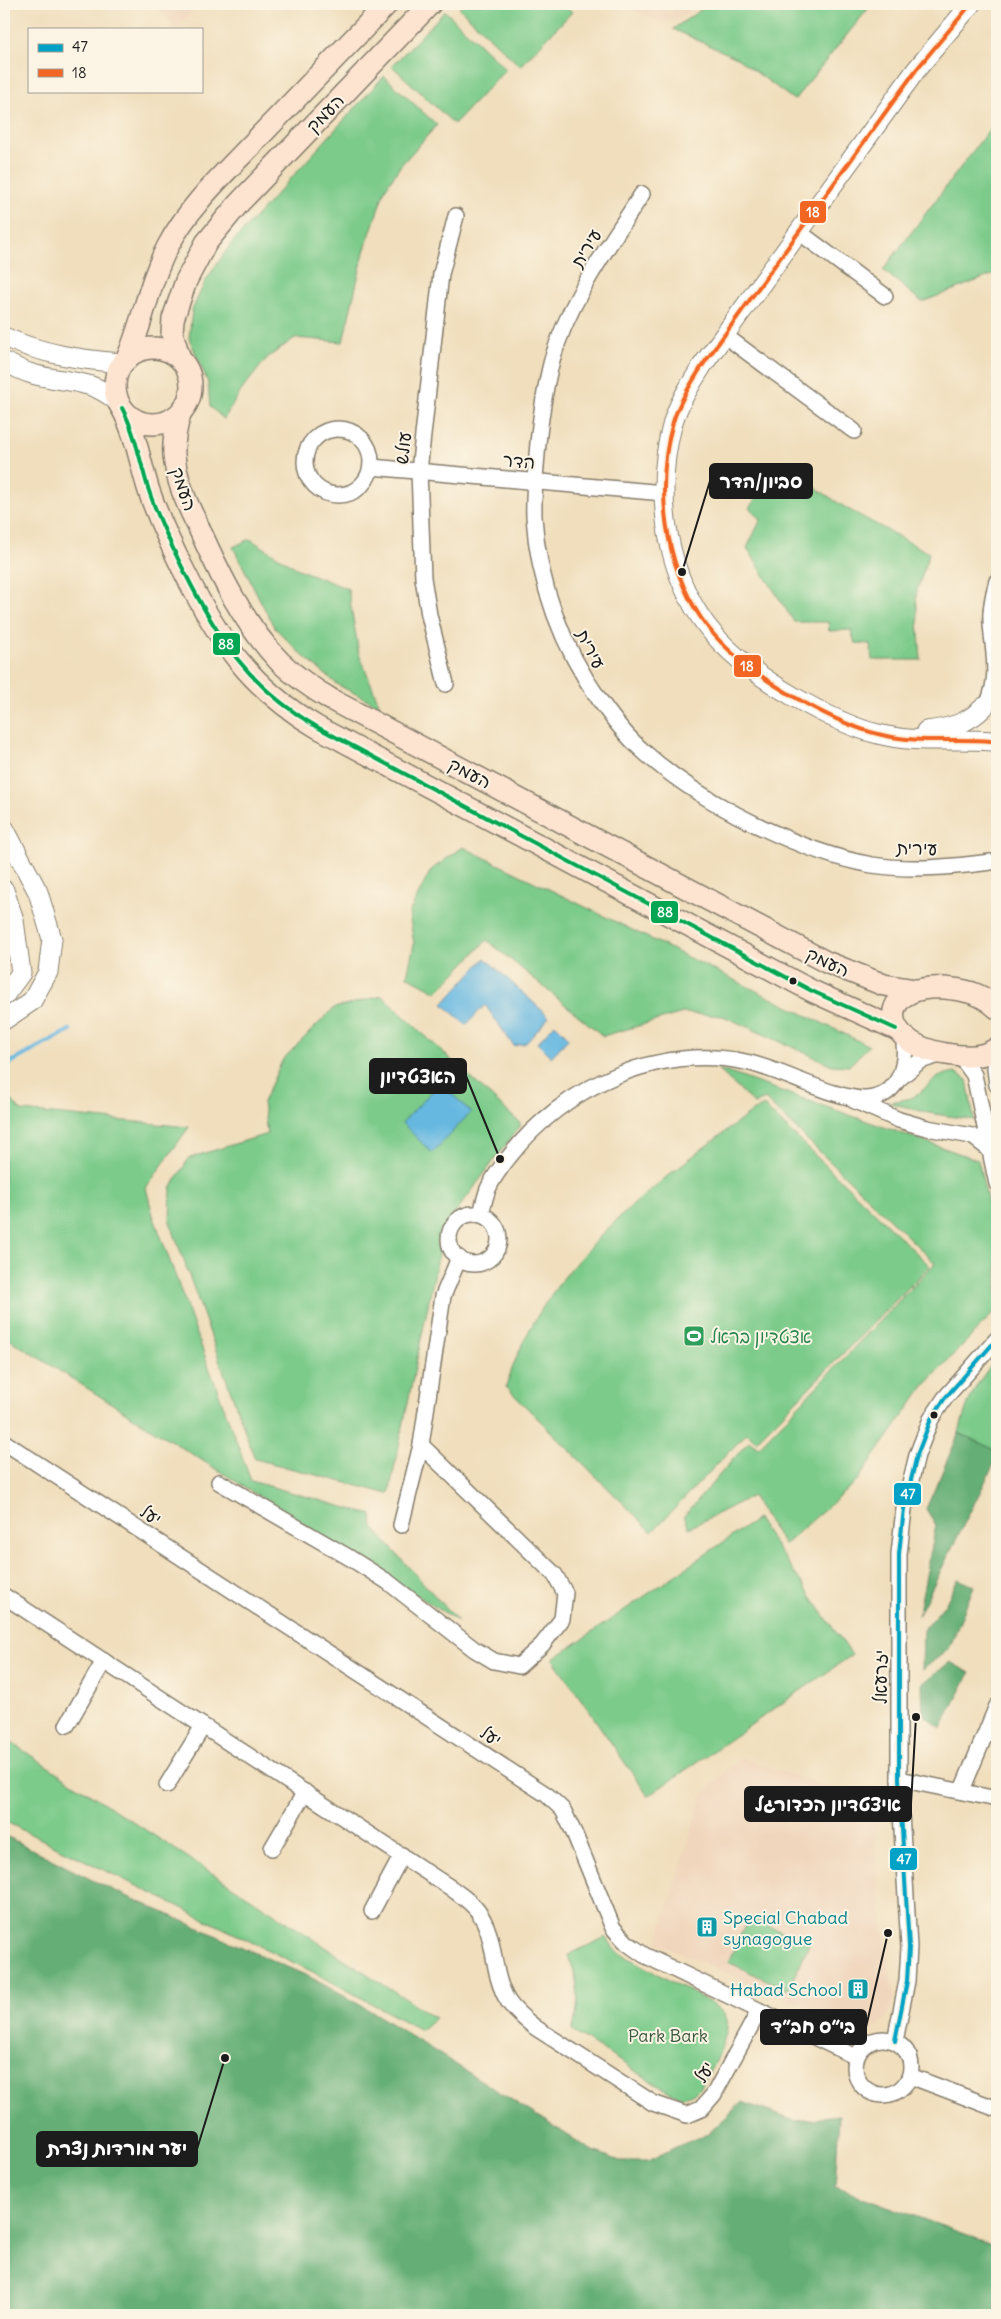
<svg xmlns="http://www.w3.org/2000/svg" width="1001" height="2319" font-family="Delius,'Playpen Sans Hebrew',sans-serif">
<rect width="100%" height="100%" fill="#fcf5e5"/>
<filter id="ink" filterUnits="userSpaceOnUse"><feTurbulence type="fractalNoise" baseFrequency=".02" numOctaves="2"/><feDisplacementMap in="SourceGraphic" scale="10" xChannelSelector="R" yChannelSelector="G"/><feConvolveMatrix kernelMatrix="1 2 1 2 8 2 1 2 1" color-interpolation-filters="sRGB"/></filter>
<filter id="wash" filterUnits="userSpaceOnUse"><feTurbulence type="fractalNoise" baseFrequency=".0096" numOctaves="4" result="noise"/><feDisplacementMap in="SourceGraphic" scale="20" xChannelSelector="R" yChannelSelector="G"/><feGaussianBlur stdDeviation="1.12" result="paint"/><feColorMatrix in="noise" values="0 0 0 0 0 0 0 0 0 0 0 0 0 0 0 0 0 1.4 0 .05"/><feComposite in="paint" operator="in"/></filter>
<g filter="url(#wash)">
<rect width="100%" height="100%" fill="#f0debc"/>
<g fill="#f0d6bc">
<polygon points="152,4 200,4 177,28"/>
<polygon points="627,4 700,4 678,19 660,22 634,10"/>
<polygon points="741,1758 878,1803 875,1849 886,1952 895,1997 886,2019 866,2033 657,1943 703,1794"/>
</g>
<g fill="#7ccb8a" stroke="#4c7453">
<polygon points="463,4 563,4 572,12 520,66 459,8"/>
<polygon points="709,4 872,4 794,100 737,58 673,29"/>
<polygon points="445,11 506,69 454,124 392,66"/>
<polygon points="384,76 437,125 401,165 385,189 364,252 343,342 295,338 267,358 241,391 224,419 210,407 208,383 189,338 192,310 206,280 231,244"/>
<polygon points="997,119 997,273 922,302 883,270"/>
<polygon points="780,464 846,508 929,553 916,594 921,660 872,660 870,644 855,643 851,630 829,631 828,622 794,622 747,548 761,519 749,508"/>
<polygon points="250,539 298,569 348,589 359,654 380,706 338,685 302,655 274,627 233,547"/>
<polygon points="463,847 869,1046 849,1066 832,1065 723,1016 683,1013 603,1036 487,940 437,992 407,976 414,944 409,913 431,870"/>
<polygon points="382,996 521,1124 450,1220 437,1262 389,1494 255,1459 170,1222 171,1188 189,1158 267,1134 263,1102 283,1059 334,1008"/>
<polygon points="718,1069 978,1160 997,1242 997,1309 924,1386 857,1481 784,1545 752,1496 689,1528 684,1516 749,1441 758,1448 935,1263 765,1099 754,1104"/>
<path d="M955,1072L967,1080L974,1120L929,1113L887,1102C897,1101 909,1100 918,1094C934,1081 934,1076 955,1072Z"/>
<polygon points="4,1091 21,1111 189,1127 146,1188 153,1215 251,1481 372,1515 373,1528 458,1621 4,1336"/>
<path d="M764,1106L930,1266L756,1441L747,1433L652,1532L506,1387C542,1265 654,1184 752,1112Z"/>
<path d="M997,1359V1451L959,1433C967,1401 975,1383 997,1359Z"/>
<polygon points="757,1519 852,1655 648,1796 553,1659"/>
<polygon points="4,1738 435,2018 421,2030 317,1974 4,1821"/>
<polygon points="749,1917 809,1944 788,1990 728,1962"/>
<path d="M606,1937L617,1952L711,2003C717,2008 725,2012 727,2020C731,2034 704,2090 690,2095C680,2099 673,2093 664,2089L572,2031C581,2003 579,1982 568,1955Z"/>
</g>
<g fill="#65af76" stroke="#406649">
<polygon points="959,1433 997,1451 997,1458 918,1616 936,1525 926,1509"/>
<polygon points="958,1579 974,1586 949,1649 922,1670 923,1630 946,1603"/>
<polygon points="950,1662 970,1673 941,1728 923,1714 922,1684"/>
<polygon points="4,1835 104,1886 312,1978 376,2014 591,2150 620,2161 648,2161 678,2146 708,2134 742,2102 795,2121 839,2116 835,2187 997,2246 997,2315 4,2315"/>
</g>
<g fill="#66b8e1" stroke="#416a7e">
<polygon points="485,958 549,1017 526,1043 514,1046 485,1005 466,1025 443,1004"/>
<polygon points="555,1024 569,1038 551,1057 537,1043"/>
<polygon points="440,1083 471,1112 432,1153 402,1123"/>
</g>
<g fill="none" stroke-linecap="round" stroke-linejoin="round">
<polyline stroke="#66b8e1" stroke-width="4.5" points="4,1066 70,1030"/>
</g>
</g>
<g filter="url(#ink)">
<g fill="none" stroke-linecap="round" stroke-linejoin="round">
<g stroke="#867d6c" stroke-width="18">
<g id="minor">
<path d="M642,194C609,246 569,300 552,360C545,387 541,415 538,443C536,468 533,492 534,517C538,583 563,649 601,702C613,719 627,737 643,751C672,777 703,797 737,815C779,837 825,857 872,865C912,871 952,867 991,862"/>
<polyline points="799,232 885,296"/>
<polyline points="724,335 854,431"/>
<circle cx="338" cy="462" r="33"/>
<polyline points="371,467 664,493"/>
<polyline points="446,684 429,615 423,578 419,471 441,274 456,216"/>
<path d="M988,703C1000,676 993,652 991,623C990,609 993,595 997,581"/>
<polyline points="997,1052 995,1068 997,1085"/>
<polyline points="960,1056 974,1075 997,1184"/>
<polyline points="900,1078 920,1061 942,1054"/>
<polyline points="853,1100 899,1120 927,1128 972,1136 989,1149"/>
<circle cx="474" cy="1239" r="25"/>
<path d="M481,1214C483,1206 485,1197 488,1189C493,1177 501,1167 509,1157C563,1086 661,1042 750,1063C783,1071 837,1100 866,1099C900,1097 908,1063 903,1036"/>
<polyline points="4,1442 547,1795 563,1810 575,1835 613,1928 627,1943 644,1955 856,2057"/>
<polyline points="219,1482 350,1558 388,1582 474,1649 494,1661 519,1666 542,1645 562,1619 565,1593 555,1575 421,1445"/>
<polyline points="401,1525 421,1445 443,1296 459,1258"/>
<path d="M4,1596L451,1888C460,1895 470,1901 477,1910C498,1937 490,1973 508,2001C515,2012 526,2020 536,2028L653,2103L687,2115L701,2109L714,2094L759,2011"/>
<polyline points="67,1725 104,1661"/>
<polyline points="899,1779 997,1799"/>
<polyline points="167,1785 203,1726"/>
<polyline points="962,1790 997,1706"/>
<polyline points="272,1848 305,1792"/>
<polyline points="372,1911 402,1855"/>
<circle cx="883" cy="2067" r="28"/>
<polyline points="895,2041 907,1981 909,1947 899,1779 899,1554 904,1509 917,1455 931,1419 945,1398 997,1339"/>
<polyline points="910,2076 997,2109"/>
</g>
</g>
<g stroke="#867d6c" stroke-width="21">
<g id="tertiary">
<path d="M971,4L916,70L702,366C691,384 679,402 673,422C655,486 664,563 701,618C724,652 761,678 796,698C822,713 849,727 878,734C916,744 953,738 991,741"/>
<path d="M4,337C42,354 81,360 123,363"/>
<path d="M4,362C12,365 20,370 29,373C63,384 88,376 118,402"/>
<path d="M926,731C950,728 967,724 984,707"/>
<polyline points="4,828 38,892 52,939 48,972 32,1001 4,1020"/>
<polyline points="4,890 14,920 21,973 4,996"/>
</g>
</g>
<g stroke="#867d6c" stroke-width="24">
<g id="secondary">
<circle cx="153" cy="386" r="38"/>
<path d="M127,359C143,322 149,282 168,246C190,204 226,172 258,138C301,93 344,49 387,4"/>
<polyline points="180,359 172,333 173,319 186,281 206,243 239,203 430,4"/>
<path d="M122,408C136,434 140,463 149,491C158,518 171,545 184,571C218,639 249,687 317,727L812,991L896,1029"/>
<path d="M180,414C176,428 173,440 174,455C176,480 187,504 198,526C220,575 243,623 280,662C296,677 313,689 332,700L826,962L884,985L916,990"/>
<path d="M997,1008C984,996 971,991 953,989C879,978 871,1042 946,1054C962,1057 983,1059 997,1048"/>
</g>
</g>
<use href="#minor" stroke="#fff" stroke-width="15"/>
<use href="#tertiary" stroke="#fff" stroke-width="19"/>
<use href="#secondary" stroke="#fde4d1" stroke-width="21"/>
<g stroke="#fcf5e5" stroke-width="8">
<polyline id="bus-1" points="895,2041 907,1981 909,1947 899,1779 899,1554 904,1509 917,1455 931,1419 945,1398 997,1339"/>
</g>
<g stroke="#fcf5e5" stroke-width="8">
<path id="bus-2" d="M971,4L916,70L702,366C691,384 679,402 673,422C655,486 664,563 701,618C724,652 761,678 796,698C822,713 849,727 878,734C916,744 953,738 991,741"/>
</g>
<g stroke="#fcf5e5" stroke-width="8">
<path id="bus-3" d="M122,408C136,434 140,463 149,491C158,518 171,545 184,571C218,639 249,687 317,727L812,991L896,1029"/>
</g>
<use href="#bus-1" stroke="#01a2c5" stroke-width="4"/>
<use href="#bus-2" stroke="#f26522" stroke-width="4"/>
<use href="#bus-3" stroke="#00a651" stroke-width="4"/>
</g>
</g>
<defs>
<g id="stadium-square" transform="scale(1.125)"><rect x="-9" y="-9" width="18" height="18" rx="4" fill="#2e9e5b" stroke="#fcf5e5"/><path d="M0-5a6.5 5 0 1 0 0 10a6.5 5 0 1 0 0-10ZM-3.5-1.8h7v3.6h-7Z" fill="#fff"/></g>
<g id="building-square" transform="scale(1.125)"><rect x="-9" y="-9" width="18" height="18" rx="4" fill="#0f9aa8" stroke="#fcf5e5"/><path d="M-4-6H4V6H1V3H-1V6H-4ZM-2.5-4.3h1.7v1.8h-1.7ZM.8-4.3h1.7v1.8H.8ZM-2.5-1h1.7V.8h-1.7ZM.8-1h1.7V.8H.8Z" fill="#fff"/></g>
</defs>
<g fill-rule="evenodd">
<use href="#stadium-square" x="694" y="1336"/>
<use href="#building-square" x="707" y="1927"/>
<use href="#building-square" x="858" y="1989"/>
</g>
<g fill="#1c1c1c" stroke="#fcf5e5" stroke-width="2">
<circle cx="793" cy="981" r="4.5"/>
<circle cx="934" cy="1415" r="4.5"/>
</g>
<g text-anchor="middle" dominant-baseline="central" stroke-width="4" stroke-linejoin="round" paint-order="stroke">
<g font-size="18" fill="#1c1c1c" stroke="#fcf5e5">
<text transform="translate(325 113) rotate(-46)">העמק</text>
<text transform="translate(586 248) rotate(-59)">עירית</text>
<text transform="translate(403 448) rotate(-84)">עולש</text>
<text transform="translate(519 461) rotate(5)">הדר</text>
<text transform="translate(184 489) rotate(71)">העמק</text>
<text transform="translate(591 649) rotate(63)">עירית</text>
<text transform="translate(470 773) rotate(28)">העמק</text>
<text transform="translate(917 848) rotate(1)">עירית</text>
<text transform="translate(828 962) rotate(25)">העמק</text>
<text transform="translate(151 1515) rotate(33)">יעל</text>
<text transform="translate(880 1677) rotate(-90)">יזרעאל</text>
<text transform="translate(491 1736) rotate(33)">יעל</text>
<text transform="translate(704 2072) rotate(-59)">יעל</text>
</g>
<g font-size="18" fill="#27864d" stroke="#fcf5e5" text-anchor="start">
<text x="710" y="1336">אצטדיון בראל</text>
</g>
<g font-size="18" fill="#0d838f" stroke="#fcf5e5" text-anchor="start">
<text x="723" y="1917">Special Chabad<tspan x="723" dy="21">synagogue</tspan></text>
<text x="842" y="1989" text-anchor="end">Habad School</text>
</g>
<g font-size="18" fill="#3e5942" stroke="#fcf5e5">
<text x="668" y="2035">Park Bark</text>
</g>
</g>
<path fill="none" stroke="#1c1c1c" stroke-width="2" d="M682 572L710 481M500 1159L466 1076M916 1717L911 1804M888 1933L866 2027M225 2058L197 2149"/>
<g fill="#1c1c1c" stroke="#fcf5e5" stroke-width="2">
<circle cx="682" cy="572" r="5"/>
<circle cx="500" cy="1159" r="5"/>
<circle cx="916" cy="1717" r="5"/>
<circle cx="888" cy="1933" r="5"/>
<circle cx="225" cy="2058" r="5"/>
</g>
<g fill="#1c1c1c" stroke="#1c1c1c" stroke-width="2">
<rect x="710" y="464" width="102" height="34" rx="5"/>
<rect x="370" y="1059" width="96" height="34" rx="5"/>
<rect x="745" y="1787" width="166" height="34" rx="5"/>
<rect x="761" y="2010" width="105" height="34" rx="5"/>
<rect x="37" y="2132" width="160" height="34" rx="5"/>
</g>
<g font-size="19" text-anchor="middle" font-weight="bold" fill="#fff">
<text x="761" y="488">סביון/הדר</text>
<text x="418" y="1083">האצטדיון</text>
<text x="828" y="1811">איצטדיון הכדורגל</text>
<text x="813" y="2033">בי״ס חב״ד</text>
<text x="117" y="2155">יער מורדות נצרת</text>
</g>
<g stroke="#fcf5e5" stroke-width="2">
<rect x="799" y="200" width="28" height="24" rx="5" fill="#f26522"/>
<rect x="212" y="632" width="29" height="24" rx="5" fill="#00a651"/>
<rect x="733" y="654" width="29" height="24" rx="5" fill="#f26522"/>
<rect x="650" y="900" width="29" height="24" rx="5" fill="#00a651"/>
<rect x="893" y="1482" width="29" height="24" rx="5" fill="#01a2c5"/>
<rect x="889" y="1847" width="29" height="24" rx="5" fill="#01a2c5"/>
</g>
<g font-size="14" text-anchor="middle" font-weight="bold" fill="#fff">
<text x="813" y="217">18</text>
<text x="226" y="649">88</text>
<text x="747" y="671">18</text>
<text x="665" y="917">88</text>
<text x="908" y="1499">47</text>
<text x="904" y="1864">47</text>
</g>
<rect width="1001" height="2319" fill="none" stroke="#fcf5e5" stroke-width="20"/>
<rect x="28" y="28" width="175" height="65" fill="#fcf5e5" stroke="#a29e95"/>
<rect x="38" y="44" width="25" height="8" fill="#01a2c5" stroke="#a29e95"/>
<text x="72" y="52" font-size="15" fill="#1c1c1c">47</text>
<rect x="38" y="69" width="25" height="8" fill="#f26522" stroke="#a29e95"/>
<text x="72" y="78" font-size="15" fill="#1c1c1c">18</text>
</svg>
